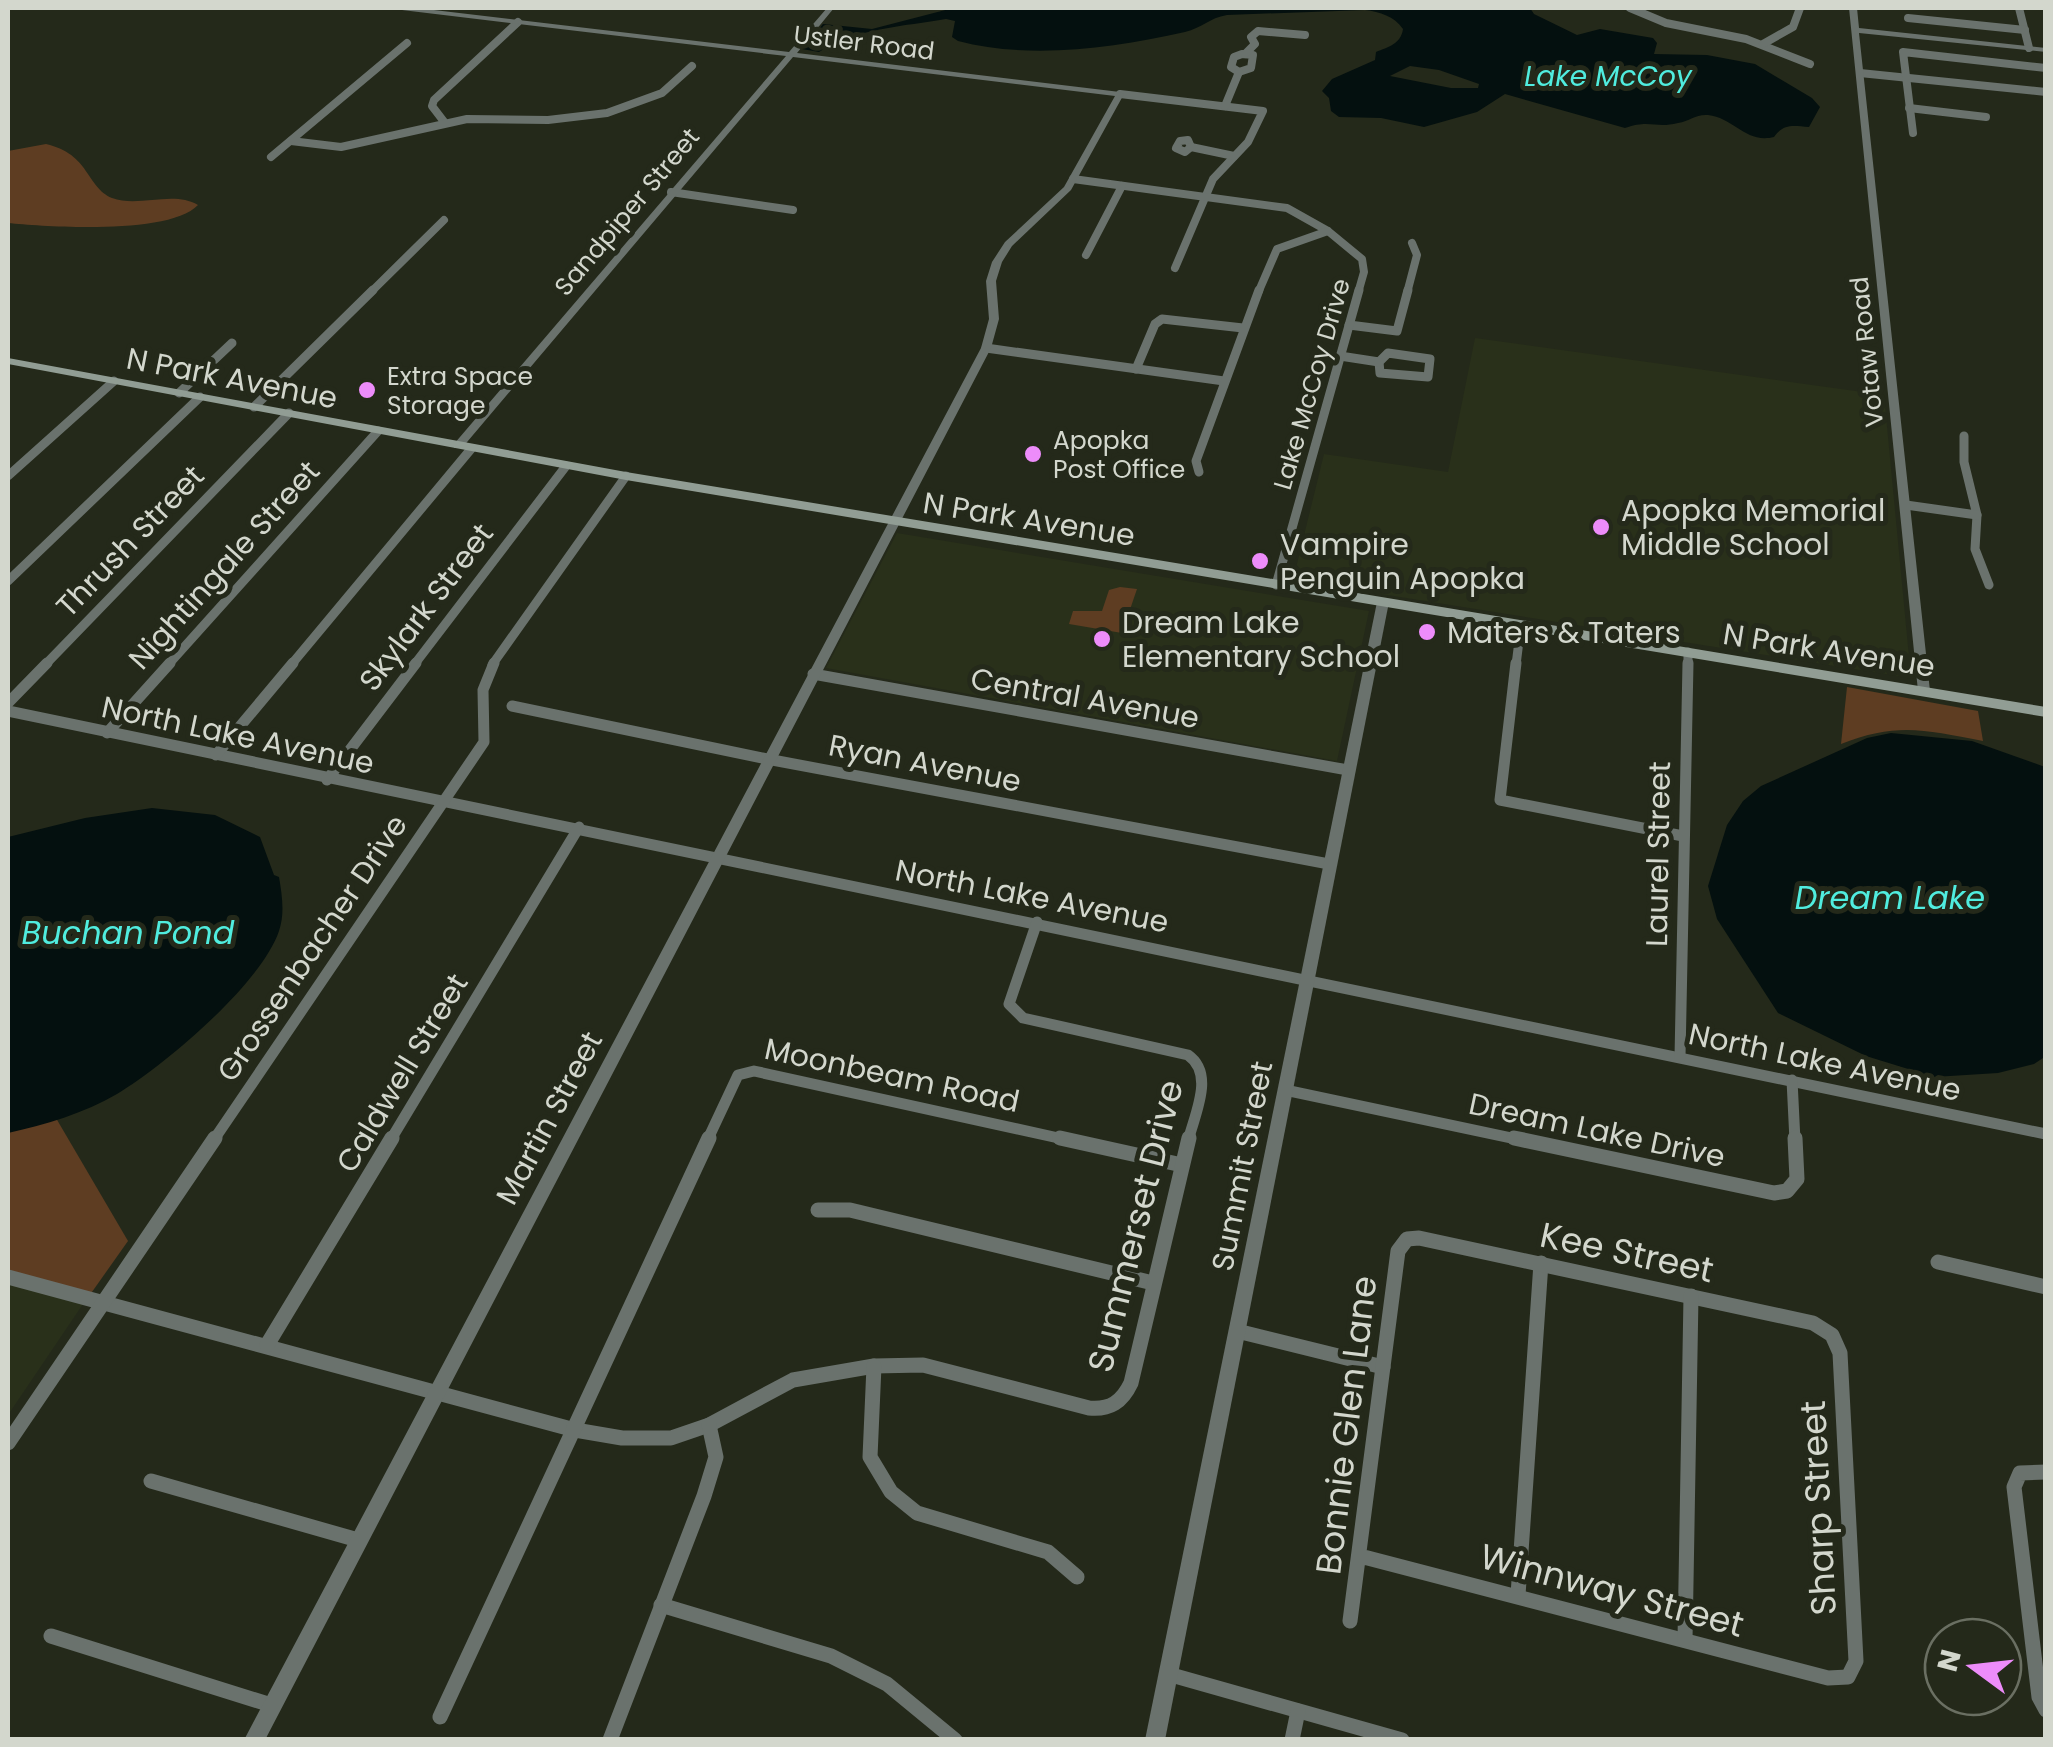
<svg xmlns="http://www.w3.org/2000/svg" width="2053" height="1747" font-family="Poppins,sans-serif">
<rect width="100%" height="100%" fill="#24291a"/>
<g fill="#29301a">
<polygon points="1475,338 1884,395 1911,678 1293,580 1324,454 1448,472"/>
<polygon points="897,533 1369,611 1337,761 826,668"/>
<polygon points="8,1277 83,1304 8,1415"/>
</g>
<g fill="#5e3d22">
<path d="M46,144C90,154 86,187 112,198C139,208 173,190 198,205C170,235 48,227 8,223V151Z"/>
<polygon points="1120,587 1137,589 1122,633 1069,624 1073,611 1102,611 1109,590"/>
<path d="M1847,687L1978,711L1983,741C1925,730 1897,722 1841,744Z"/>
<polygon points="29,1072 128,1241 87,1299 8,1277 8,1082"/>
</g>
<g fill="#04100f" fill-rule="evenodd">
<path d="M953,8H1530L1534,14L1577,35L1600,29L1653,38L1657,43L1654,54L1707,55L1755,64L1812,98L1820,107L1809,127C1793,126 1784,123 1774,137C1746,144 1734,118 1708,115C1696,114 1690,121 1678,123C1655,129 1651,119 1625,128L1505,94L1477,112L1424,127L1381,118L1339,117L1331,111L1329,98L1322,91L1332,79L1375,60L1376,52C1388,47 1401,44 1403,29C1394,16 1380,12 1365,10L1227,15C1209,18 1202,28 1185,32C1112,48 1031,60 958,41L952,37L955,21L946,19C906,26 852,29 819,52L802,49L823,24L872,29ZM1410,66L1439,70L1479,84L1478,88H1451L1390,76Z"/>
<polygon points="1891,733 1972,741 2045,767 2046,1056 2034,1064 1998,1073 1934,1077 1866,1056 1778,1013 1717,919 1708,886 1727,825 1743,801 1761,786 1867,738"/>
<path d="M152,808L215,815L260,837L274,875L279,877C282,895 285,913 279,931C261,984 165,1065 117,1094C85,1113 44,1125 8,1133V837L85,818Z"/>
</g>
<g fill="none" stroke-linecap="round" stroke-linejoin="round">
<g stroke="#6a726d" stroke-width="8">
<polyline points="1630,8 1666,23 1746,39 1810,64"/>
<polyline points="2019,8 2029,48"/>
<polyline points="1908,18 2025,30"/>
<polyline points="1763,44 1793,27 1800,8"/>
<polygon points="1242,54 1253,55 1251,68 1239,72 1231,67 1234,57"/>
<polyline points="1245,54 1255,44 1251,37 1258,31 1305,35"/>
<polyline points="1860,73 2046,92"/>
<polyline points="1120,94 1263,111 1248,142 1213,179 1175,268"/>
<polyline points="1225,106 1239,72"/>
<polyline points="1909,108 1986,117"/>
<polyline points="445,123 432,106 434,100 518,22"/>
<polyline points="1913,133 1903,52 2046,68"/>
<polygon points="1188,140 1191,147 1185,152 1176,148 1180,141"/>
<polyline points="291,141 341,147 467,119 548,120 607,113 662,93 692,66"/>
<polyline points="1191,147 1234,156"/>
<polyline points="271,157 407,43"/>
<polyline points="1073,179 1287,208 1328,231 1362,259 1364,272 1358,293"/>
<polyline points="671,192 793,210"/>
<polyline points="1086,255 1122,186"/>
<polyline points="370,293 444,220"/>
<polyline points="1258,293 1277,249 1328,231"/>
<polyline points="1407,293 1417,255 1412,243"/>
</g>
<g stroke="#6a726d" stroke-width="9">
<polyline points="1349,325 1397,331 1408,290"/>
<polyline points="986,348 1224,381"/>
<polygon points="1388,353 1430,359 1428,377 1380,373 1379,362"/>
<polyline points="1340,356 1379,362"/>
<polyline points="1136,369 1155,324 1162,319 1243,328"/>
<polyline points="179,393 232,343"/>
<polyline points="254,407 373,290"/>
<polyline points="1964,436 1964,462 1977,515 1975,549 1989,585"/>
<polyline points="1199,472 1196,461 1259,290"/>
<polyline points="8,476 114,381"/>
<polyline points="1906,505 1977,515"/>
<polyline points="8,581 200,397"/>
<polyline points="1276,585 1359,290"/>
<polyline points="45,665 289,413"/>
<polyline points="168,665 378,431"/>
<polyline points="291,665 471,449"/>
<polyline points="414,665 566,466"/>
<polyline points="492,665 626,476"/>
<polyline points="1516,665 1521,625"/>
<polyline points="1688,665 1688,652"/>
</g>
<g stroke="#6a726d" stroke-width="11">
<polyline points="1516,663 1500,800 1683,836"/>
<polyline points="813,674 1348,770"/>
<polyline points="8,703 47,663"/>
<polyline points="512,706 767,759 1329,864"/>
<polyline points="8,711 2046,1134"/>
<polyline points="107,733 170,663"/>
<polyline points="216,755 293,663"/>
<polyline points="327,780 416,663"/>
<path d="M1037,922L1009,1004L1023,1018L1188,1055C1215,1074 1195,1113 1188,1141"/>
<polyline points="1680,1057 1688,663"/>
<polyline points="1792,1080 1795,1141"/>
<polyline points="1285,1090 1526,1141"/>
<polyline points="213,1141 484,742 483,690 494,663"/>
<polyline points="390,1141 579,827"/>
<polyline points="707,1141 738,1075 754,1071 1072,1141"/>
</g>
<g stroke="#6a726d" stroke-width="15">
<polyline points="1060,1138 1182,1165"/>
<polyline points="1514,1138 1774,1193 1787,1191 1797,1179 1795,1138"/>
<polyline points="818,1210 850,1210 1153,1283"/>
<polyline points="1938,1262 2046,1287"/>
<path d="M8,1277L575,1430L622,1438H671L709,1425L793,1380L874,1366L923,1365L1089,1408C1110,1410 1122,1402 1131,1383L1189,1138"/>
<polyline points="1237,1331 1383,1367"/>
<polyline points="267,1345 392,1138"/>
<polyline points="874,1366 870,1457 891,1492 917,1513 1048,1552 1077,1577"/>
<polyline points="8,1443 215,1138"/>
<polyline points="2046,1472 2020,1473 2014,1487 2039,1697 2046,1710"/>
<polyline points="151,1481 358,1540"/>
<polyline points="1518,1595 1541,1263"/>
<polyline points="661,1605 831,1656 887,1684 955,1740"/>
<polyline points="1350,1621 1398,1251 1407,1239 1419,1238 1813,1323 1832,1335 1840,1353 1856,1661 1848,1677 1828,1678 1360,1556"/>
<polyline points="51,1636 271,1705"/>
<polyline points="1685,1640 1691,1296"/>
<polyline points="1168,1674 1402,1740"/>
<polyline points="440,1717 709,1138"/>
<polyline points="610,1740 704,1496 716,1457 709,1425"/>
<polyline points="1292,1740 1298,1711"/>
</g>
<g fill="#6a726d" fill-rule="evenodd">
<polygon points="398,8 417,8 789,52 827,8 834,8 797,53 1120,92 1124,94 1071,190 1012,246 1002,262 996,281 999,319 991,348 265,1740 244,1740 981,348 989,319 986,281 992,262 1005,242 1064,187 1115,96 793,57 462,448 454,448 454,444 786,56 402,10"/>
<polygon points="1849,8 1857,8 1859,28 2046,48 2046,52 1859,33 1930,691 1924,695 1918,691"/>
<polygon points="1383,598 1389,602 1165,1740 1145,1740 1377,602"/>
</g>
<polygon fill="#919d94" fill-rule="evenodd" points="8,358 626,472 2046,707 2046,717 626,480 8,364"/>
</g>
<g fill="#ed8cfa" stroke="#24291a" stroke-width="4">
<circle cx="367" cy="390" r="10"/>
<circle cx="1033" cy="454" r="10"/>
<circle cx="1601" cy="527" r="10"/>
<circle cx="1260" cy="561" r="10"/>
<circle cx="1427" cy="632" r="10"/>
<circle cx="1102" cy="639" r="10"/>
</g>
<g text-anchor="middle" dominant-baseline="central" stroke-width="10" stroke-linejoin="round" paint-order="stroke">
<g font-size="25" fill="#d3d7cd" stroke="#24291a">
<text transform="translate(864 43) rotate(7)">Ustler Road</text>
<text transform="translate(627 212) rotate(-50)">Sandpiper Street</text>
<text transform="translate(1867 352) rotate(-96)">Votaw Road</text>
<text transform="translate(1312 384) rotate(-74)">Lake McCoy Drive</text>
</g>
<g font-size="25" fill="#d3d7cd" stroke="#24291a" text-anchor="start">
<text x="387" y="376">Extra Space<tspan x="387" dy="29">Storage</tspan></text>
<text x="1053" y="440">Apopka<tspan x="1053" dy="29">Post Office</tspan></text>
</g>
<g font-size="28" font-style="italic" fill="#50eddf" stroke="#24291a">
<text x="1608" y="76">Lake McCoy</text>
</g>
<g font-size="30" fill="#d3d7cd" stroke="#24291a">
<text transform="translate(232 378) rotate(11)">N Park Avenue</text>
<text transform="translate(1029 519) rotate(9)">N Park Avenue</text>
<text transform="translate(130 541) rotate(-46)">Thrush Street</text>
<text transform="translate(224 565) rotate(-48)">Nightingale Street</text>
<text transform="translate(426 607) rotate(-53)">Skylark Street</text>
<text transform="translate(1829 650) rotate(9)">N Park Avenue</text>
<text transform="translate(1085 698) rotate(10)">Central Avenue</text>
<text transform="translate(238 735) rotate(12)">North Lake Avenue</text>
<text transform="translate(925 763) rotate(11)">Ryan Avenue</text>
<text transform="translate(1658 854) rotate(-89)">Laurel Street</text>
<text transform="translate(1032 896) rotate(11)">North Lake Avenue</text>
<text transform="translate(312 948) rotate(-56)">Grossenbacher Drive</text>
<text transform="translate(1825 1062) rotate(12)">North Lake Avenue</text>
<text transform="translate(402 1073) rotate(-59)">Caldwell Street</text>
<text transform="translate(892 1075) rotate(12)">Moonbeam Road</text>
<text transform="translate(549 1118) rotate(-62)">Martin Street</text>
<text transform="translate(1597 1130) rotate(12)">Dream Lake Drive</text>
<text transform="translate(1242 1166) rotate(-79)">Summit Street</text>
</g>
<g font-size="30" fill="#d3d7cd" stroke="#24291a" text-anchor="start">
<text x="1621" y="510">Apopka Memorial<tspan x="1621" dy="34">Middle School</tspan></text>
<text x="1280" y="544">Vampire<tspan x="1280" dy="34">Penguin Apopka</tspan></text>
<text x="1122" y="622">Dream Lake<tspan x="1122" dy="34">Elementary School</tspan></text>
<text x="1447" y="632">Maters &amp; Taters</text>
</g>
<g font-size="32" font-style="italic" fill="#50eddf" stroke="#24291a">
<text x="1890" y="897">Dream Lake</text>
<text x="128" y="932">Buchan Pond</text>
</g>
<g font-size="35" fill="#d3d7cd" stroke="#24291a">
<text transform="translate(1135 1226) rotate(-76)">Summerset Drive</text>
<text transform="translate(1627 1252) rotate(12)">Kee Street</text>
<text transform="translate(1346 1425) rotate(-83)">Bonnie Glen Lane</text>
<text transform="translate(1818 1508) rotate(-93)">Sharp Street</text>
<text transform="translate(1612 1590) rotate(15)">Winnway Street</text>
</g>
</g>
<rect width="2053" height="1747" fill="none" stroke="#d3d7cd" stroke-width="20"/>
<g transform="translate(1973 1667) rotate(285)"><circle r="48" fill="#24291a" stroke="#6a6f62" stroke-width="2.5"/>
<path d="M0-8L18 38L0 25L-18 38Z" fill="#ed8cfa"/>
<text y="-15" font-size="28" font-weight="bold" text-anchor="middle" fill="#d3d7cd">N</text>
</g>
</svg>
